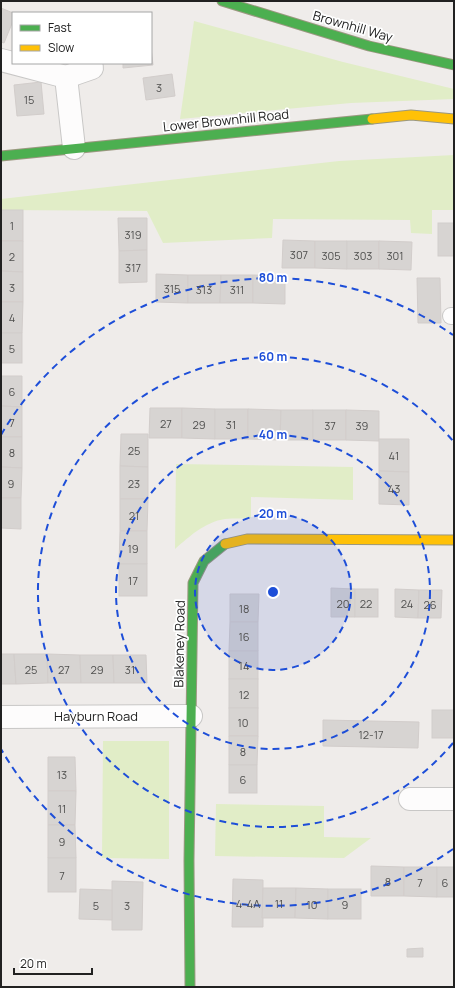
<svg xmlns="http://www.w3.org/2000/svg" width="455" height="988" font-family="Manrope,sans-serif">
<rect width="100%" height="100%" fill="#efecea"/>
<g fill="#e1edc7">
<polygon points="194,21 343,62 454,89 454,99 351,103 180,119"/>
<polygon points="454,155 454,210 432,210 432,234 411,233 410,220 273,219 272,238 163,243 147,211 1,210 1,199 339,161"/>
<path d="M176,464L353,467V500L251,497V518C243,519 234,518 225,519C205,522 190,536 175,549Z"/>
<polygon points="103,741 169,741 169,859 102,858"/>
<polygon points="216,804 324,806 324,837 371,838 344,858 215,856"/>
</g>
<g fill="#d7d4d2" stroke="#d2cdcb">
<polygon points="1,8 13,13 13,21 4,43 1,42"/>
<polygon points="151,48 153,65 123,68 123,63 151,63"/>
<polygon points="172,74 175,96 146,100 143,78"/>
<polygon points="41,82 44,114 17,116 14,85"/>
<rect x="1" y="210" width="22" height="31"/>
<polygon points="118,218 147,218 147,250 119,251"/>
<rect x="438" y="223" width="16" height="33"/>
<polygon points="283,240 315,241 315,268 282,268"/>
<polygon points="1,241 23,241 23,272 1,271"/>
<polygon points="315,241 347,241 347,269 315,268"/>
<rect x="347" y="241" width="32" height="28"/>
<polygon points="379,241 412,242 411,270 379,269"/>
<polygon points="147,250 147,282 119,283 119,251"/>
<polygon points="1,271 23,272 23,302 1,302"/>
<polygon points="156,274 188,275 188,303 156,302"/>
<polygon points="188,275 221,275 220,303 188,303"/>
<polygon points="221,275 253,275 253,303 220,303"/>
<polygon points="253,275 285,276 285,304 253,303"/>
<polygon points="417,278 440,278 441,323 418,323"/>
<polygon points="1,302 23,302 22,333 1,333"/>
<rect x="1" y="333" width="21" height="30"/>
<polygon points="1,376 22,376 22,407 1,406"/>
<polygon points="1,406 22,407 22,437 1,437"/>
<polygon points="150,408 182,408 182,438 149,438"/>
<polygon points="182,408 215,409 215,439 182,438"/>
<rect x="215" y="409" width="33" height="30"/>
<polygon points="248,409 281,410 280,440 248,439"/>
<polygon points="281,410 313,410 313,440 280,440"/>
<rect x="313" y="410" width="33" height="30"/>
<polygon points="346,410 379,411 379,441 346,440"/>
<polygon points="121,434 148,434 148,467 120,466"/>
<polygon points="1,437 22,437 22,468 1,467"/>
<polygon points="379,439 409,439 409,472 379,471"/>
<polygon points="120,466 148,467 148,499 120,499"/>
<polygon points="1,467 22,468 21,498 1,498"/>
<polygon points="379,471 409,472 409,505 379,504"/>
<polygon points="1,498 21,498 21,529 1,528"/>
<polygon points="120,499 148,499 147,531 120,531"/>
<polygon points="120,531 147,531 147,564 119,564"/>
<rect x="119" y="564" width="28" height="32"/>
<polygon points="331,588 355,589 355,617 331,617"/>
<rect x="355" y="589" width="23" height="28"/>
<polygon points="395,589 419,590 418,618 395,617"/>
<polygon points="419,590 442,590 441,618 418,618"/>
<polygon points="230,594 259,594 258,622 230,622"/>
<polygon points="230,622 258,622 258,651 229,651"/>
<rect x="229" y="651" width="29" height="28"/>
<polygon points="1,654 14,654 16,684 1,684"/>
<polygon points="14,654 47,654 48,683 16,684"/>
<polygon points="47,654 80,655 81,683 48,683"/>
<polygon points="80,655 113,655 114,683 81,683"/>
<polygon points="113,655 146,655 147,683 114,683"/>
<rect x="229" y="679" width="29" height="29"/>
<rect x="229" y="708" width="29" height="28"/>
<rect x="432" y="710" width="22" height="28"/>
<polygon points="323,720 419,722 418,748 323,746"/>
<polygon points="229,736 258,736 257,765 229,765"/>
<polygon points="48,757 75,757 76,791 48,791"/>
<rect x="229" y="765" width="28" height="28"/>
<polygon points="48,791 76,791 75,825 48,825"/>
<polygon points="48,825 75,825 76,858 48,858"/>
<rect x="48" y="858" width="28" height="34"/>
<polygon points="371,866 404,867 404,896 371,896"/>
<polygon points="404,867 437,867 437,897 404,896"/>
<rect x="437" y="867" width="17" height="30"/>
<polygon points="233,879 263,880 263,927 232,927"/>
<polygon points="112,881 143,882 142,930 112,930"/>
<polygon points="263,888 296,888 295,918 262,918"/>
<polygon points="296,888 328,889 328,919 295,918"/>
<polygon points="80,889 112,890 112,920 79,919"/>
<rect x="328" y="889" width="33" height="30"/>
<polygon points="423,948 423,957 407,957 407,949"/>
</g>
<g fill="none" stroke-linecap="round" stroke-linejoin="round">
<g stroke="#c8c7c6" stroke-width="18">
<polyline id="lane" points="451,316 454,316"/>
</g>
<g stroke="#c8c7c6" stroke-width="24">
<g id="street">
<polyline points="1,60 66,77 74,148"/>
<polyline points="66,77 92,68 91,63"/>
<polyline points="1,717 191,716"/>
<polyline points="410,799 454,799"/>
</g>
</g>
<g stroke="#9b9880" stroke-width="11">
<g id="fast">
<polyline points="222,1 369,46 454,65"/>
<polyline points="1,156 372,119"/>
<polyline points="190,987 189,861 193,583 204,561 225,544"/>
</g>
</g>
<g stroke="#9b9880" stroke-width="11">
<g id="slow">
<polyline points="372,119 411,115 454,119"/>
<polyline points="225,544 247,539 454,540"/>
</g>
</g>
<use href="#lane" stroke="#fdfcfc" stroke-width="16"/>
<use href="#street" stroke="#fdfcfc" stroke-width="22"/>
<use href="#fast" stroke="#4caf50" stroke-width="9"/>
<use href="#slow" stroke="#ffc107" stroke-width="9"/>
</g>
<circle cx="273" cy="592" r="78" fill="#1d4ed8" fill-opacity=".12"/>
<g fill="none" stroke="#1d4ed8" stroke-width="2" stroke-dasharray="7 5">
<circle cx="273" cy="592" r="78"/>
<circle cx="273" cy="592" r="157"/>
<path d="M453 743A235 235 0 1 1 453 441"/>
<path d="M453 849A314 314 0 0 1 1 749M1 435A314 314 0 0 1 453 335"/>
</g>
<g text-anchor="middle" dominant-baseline="central" stroke-width="3.5" stroke-linejoin="round" paint-order="stroke">
<g font-size="11" fill="#4e4e4d">
<text x="159" y="87">3</text>
<text x="29" y="99">15</text>
<text x="12" y="225">1</text>
<text x="133" y="234">319</text>
<text x="299" y="254">307</text>
<text x="331" y="255">305</text>
<text x="363" y="255">303</text>
<text x="395" y="255">301</text>
<text x="12" y="256">2</text>
<text x="133" y="267">317</text>
<text x="12" y="287">3</text>
<text x="172" y="288">315</text>
<text x="204" y="289">313</text>
<text x="237" y="289">311</text>
<text x="12" y="317">4</text>
<text x="12" y="348">5</text>
<text x="12" y="391">6</text>
<text x="12" y="422">7</text>
<text x="166" y="423">27</text>
<text x="199" y="424">29</text>
<text x="231" y="424">31</text>
<text x="330" y="425">37</text>
<text x="362" y="425">39</text>
<text x="134" y="450">25</text>
<text x="12" y="452">8</text>
<text x="394" y="455">41</text>
<text x="11" y="483">9</text>
<text x="134" y="483">23</text>
<text x="394" y="488">43</text>
<text x="134" y="515">21</text>
<text x="133" y="548">19</text>
<text x="133" y="580">17</text>
<text x="343" y="603">20</text>
<text x="366" y="603">22</text>
<text x="407" y="603">24</text>
<text x="430" y="604">26</text>
<text x="244" y="608">18</text>
<text x="244" y="636">16</text>
<text x="244" y="665">14</text>
<text x="31" y="669">25</text>
<text x="64" y="669">27</text>
<text x="97" y="669">29</text>
<text x="130" y="669">31</text>
<text x="244" y="694">12</text>
<text x="243" y="722">10</text>
<text x="371" y="734">12-17</text>
<text x="243" y="751">8</text>
<text x="62" y="774">13</text>
<text x="243" y="779">6</text>
<text x="62" y="808">11</text>
<text x="62" y="841">9</text>
<text x="62" y="875">7</text>
<text x="388" y="881">8</text>
<text x="420" y="882">7</text>
<text x="445" y="882">6</text>
<text x="248" y="903">4-4A</text>
<text x="279" y="903">11</text>
<text x="312" y="904">10</text>
<text x="345" y="904">9</text>
<text x="96" y="905">5</text>
<text x="127" y="905">3</text>
</g>
<g font-size="13" fill="#212121" stroke="#fff">
<text transform="translate(353 26) rotate(16)">Brownhill Way</text>
<text transform="translate(226 120) rotate(-6)">Lower Brownhill Road</text>
<text transform="translate(179 644) rotate(-89)">Blakeney Road</text>
<text x="96" y="716">Hayburn Road</text>
</g>
</g>
<circle cx="273" cy="592" r="6" fill="#1d4ed8" stroke="#fff" stroke-width="2"/>
<g font-size="12" text-anchor="middle" font-weight="bold" fill="#1d4ed8" stroke="#fff" stroke-width="3.5" stroke-linejoin="round" paint-order="stroke">
<text x="273" y="282">80 m</text>
<text x="273" y="361">60 m</text>
<text x="273" y="439">40 m</text>
<text x="273" y="518">20 m</text>
</g>
<rect width="455" height="988" fill="none" stroke="#212121" stroke-width="4"/>
<rect x="12" y="12" width="140" height="52" fill="#ffffff" stroke="#a6a6a6"/>
<rect x="20" y="25" width="20" height="6" fill="#4caf50" stroke="#a6a6a6"/>
<text x="48" y="32" font-size="12" fill="#212121">Fast</text>
<rect x="20" y="45" width="20" height="6" fill="#ffc107" stroke="#a6a6a6"/>
<text x="48" y="52" font-size="12" fill="#212121">Slow</text>
<path d="M14 968v6h78v-6" fill="none" stroke="#212121" stroke-width="2"/>
<text x="20" y="968" font-size="12" fill="#212121" stroke="#ffffff" stroke-width="3" paint-order="stroke">20 m</text>
</svg>
